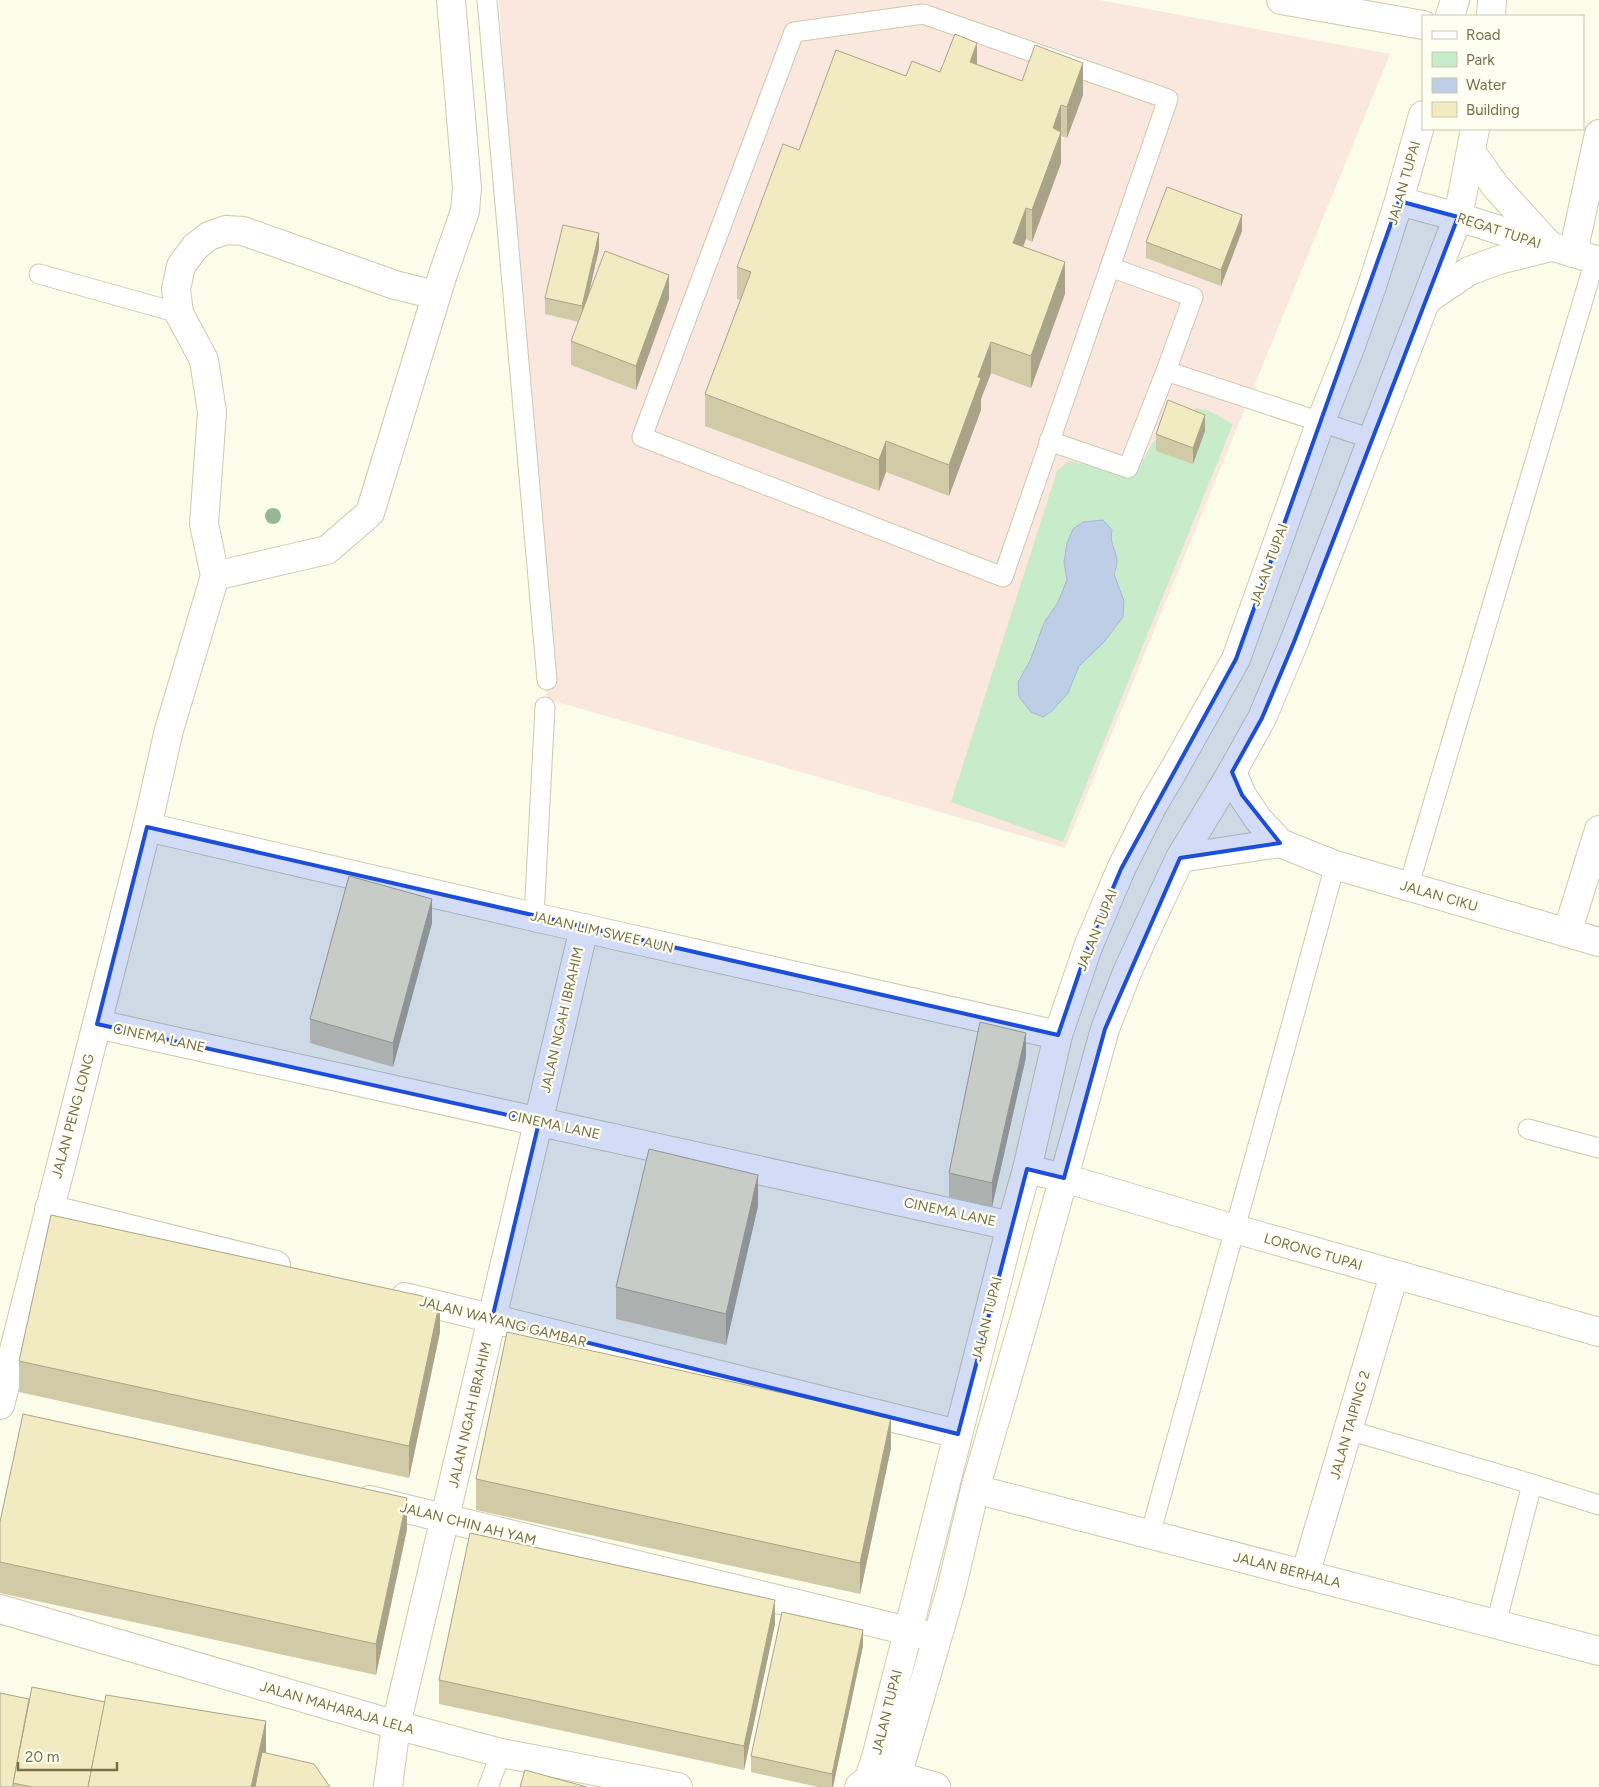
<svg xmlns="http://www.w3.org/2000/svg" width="1599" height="1787" font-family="Figtree,sans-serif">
<rect width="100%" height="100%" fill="#fbfcea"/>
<polygon fill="#fae7dd" points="499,0 1099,0 1390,54 1065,848 547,699"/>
<polygon fill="#c8ebca" points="1196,408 1209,411 1233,424 1063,842 951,802 1057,471 1069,461 1129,476 1144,458 1153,442"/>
<path fill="#becee6" stroke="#a4b8d8" d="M1103,520L1112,530C1108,550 1123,552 1114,574L1124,601L1123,617L1104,642L1079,666L1068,693L1052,711L1043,717L1031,712L1019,697L1018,682L1030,661L1044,623L1058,602L1067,580L1064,562L1067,543L1073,529L1083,522Z"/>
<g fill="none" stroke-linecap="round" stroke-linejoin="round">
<g stroke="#cdc9ad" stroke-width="21">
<g id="service">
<polyline points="487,0 547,680"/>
<polygon points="923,14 1168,99 1003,577 642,437 794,32"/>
<polyline points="39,274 179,313"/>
<polyline points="1166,371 1372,439"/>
<polyline points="1049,441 1128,468 1166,371 1193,297 1110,267"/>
<polyline points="1408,888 1595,260"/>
<polyline points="534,917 545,707"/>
<polyline points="1528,1129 1599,1148"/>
<polyline points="1348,1430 1532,1484 1599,1505"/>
<polyline points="1150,1535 1282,1059 1335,865"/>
<polyline points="1496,1624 1532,1484"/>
<polyline points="488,1787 501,1753"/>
</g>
</g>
<g stroke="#cdc9ad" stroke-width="30">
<g id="minor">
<polyline points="1281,0 1423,25"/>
<polyline points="1399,201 1458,217 1599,261"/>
<polyline points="1573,253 1599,134"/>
<polyline points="215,576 327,550 370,513 442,277 465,211 467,188 451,0"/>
<polyline points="1232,772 1242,795 1258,819 1280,843 1335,865 1599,942"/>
<polyline points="147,827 534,917 1058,1035"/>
<polyline points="1180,858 1280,843"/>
<polyline points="1567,933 1599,830"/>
<polyline points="97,1024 1011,1226"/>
<polyline points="1027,1169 1064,1178 1235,1229 1599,1332"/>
<polyline points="49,1209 276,1265"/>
<polyline points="405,1297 958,1434"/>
<polyline points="0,1405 147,827 169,730 215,576 204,524 212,412 204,360 179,313 176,289 181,266 195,247 209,236 226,230 243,231 395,285 436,295"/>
<polyline points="975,1489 1599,1651"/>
<polyline points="370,1500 937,1638"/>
<polyline points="1305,1575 1394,1275"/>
<polyline points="396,1725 584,928"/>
<polyline points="898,1776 936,1787"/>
</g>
</g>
<g stroke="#cdc9ad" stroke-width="30">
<polyline id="tertiary" points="0,1609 396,1725"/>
</g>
<g stroke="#d0ccab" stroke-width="30">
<g id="secondary">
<polyline points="1450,16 1455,0"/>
<polyline points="1491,16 1492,0"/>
<polyline points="1428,299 1469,271 1499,260 1551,247 1496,187 1471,152"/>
<polyline points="388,1787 396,1725 501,1753 678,1787"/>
<polyline points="859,1787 869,1779 877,1754 1011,1226 1027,1169 1058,1035 1088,947 1121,869 1153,805 1172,773 1236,659 1321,421 1350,348 1372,286 1399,201 1423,115"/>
<polyline points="894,1787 951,1590 975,1489 1026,1314 1105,1029 1128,970 1180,858 1232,772 1262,718 1294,642 1458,217 1475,129"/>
</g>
</g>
<use href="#service" stroke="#fff" stroke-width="19"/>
<use href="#minor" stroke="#fff" stroke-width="28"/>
<use href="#tertiary" stroke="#fff" stroke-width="28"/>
<use href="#secondary" stroke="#fff" stroke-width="28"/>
</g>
<circle fill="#97b694" cx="273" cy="516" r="8"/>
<g fill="#d0caa7">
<polygon points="977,64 1022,81 1083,95 1067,138 1061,136 1061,163 1032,242 1026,239 1023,246 1065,294 1031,388 991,373 981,399 981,410 949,496 886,472 879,491 705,426 705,394 740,300 737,299 737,267 799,150 906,76 940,72"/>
<polygon points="1242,231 1221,286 1146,258 1146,242"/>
<polygon points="599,249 588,297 669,299 636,390 571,365 571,341 579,322 545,314 545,298"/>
<polygon points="1205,431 1193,464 1156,451 1156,434"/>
<polygon points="432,923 393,1067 310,1043 310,1019"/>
<polygon points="1026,1057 992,1207 949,1197 949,1173"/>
<polygon points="758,1206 726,1345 616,1319 616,1287"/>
<polygon points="440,1332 409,1478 19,1392 19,1361"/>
<polygon points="891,1448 860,1594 476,1510 476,1479"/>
<polygon points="0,1522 407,1529 376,1675 0,1593"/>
<polygon points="775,1624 744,1770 439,1704 439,1680"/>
<polygon points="863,1646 833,1787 818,1787 751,1772 751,1756"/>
<polygon points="0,1693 266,1752 266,1753 331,1787 0,1787"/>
</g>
<g fill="#a9a488">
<polygon points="977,43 977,74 970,62"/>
<polygon points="1083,63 1083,95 1067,138 1067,107"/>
<polygon points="1061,105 1061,163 1032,242 1032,210 1053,128"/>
<polygon points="1026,208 1026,239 1013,274 1013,243"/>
<polygon points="1242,215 1242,231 1221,286 1221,270"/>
<polygon points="599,233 599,249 582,323 582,306"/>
<polygon points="1065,262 1065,294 1031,388 1031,356"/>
<polygon points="669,275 669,299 636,390 636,366"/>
<polygon points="991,342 991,373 981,399 981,410 949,496 949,465 978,377"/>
<polygon points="1205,415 1205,431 1193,464 1193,448"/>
<polygon points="886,441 886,472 879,491 879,460"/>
<polygon points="432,899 432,923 393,1067 393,1043"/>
<polygon points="1026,1033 1026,1057 992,1207 992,1183"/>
<polygon points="758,1175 758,1206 726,1345 726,1314"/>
<polygon points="440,1300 440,1332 409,1478 409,1446"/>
<polygon points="891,1417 891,1448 860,1594 860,1563"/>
<polygon points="407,1498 407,1529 376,1675 376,1644"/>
<polygon points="775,1600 775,1624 744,1770 744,1746"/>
<polygon points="863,1630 863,1646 833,1787 832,1787 832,1774"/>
<polygon points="266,1721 266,1752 258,1787 251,1787"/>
</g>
<g fill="#f2ebc2" stroke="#a9a488">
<polygon points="955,34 977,43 970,62 1022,81 1035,45 1083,63 1067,107 1061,105 1053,128 1061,132 1032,210 1026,208 1013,243 1065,262 1031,356 991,342 978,377 981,378 949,465 886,441 879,460 705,394 751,272 737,267 783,144 799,150 836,50 906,76 912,61 940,72"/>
<polygon points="1167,187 1242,215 1221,270 1146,242"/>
<polygon points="563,225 599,233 582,306 545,298"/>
<polygon points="605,251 669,275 636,366 571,341"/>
<polygon points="1168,400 1205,415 1193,448 1156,434"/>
<polygon points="349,876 432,899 393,1043 310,1019"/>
<polygon points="980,1022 1026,1033 992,1183 949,1173"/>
<polygon points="649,1149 758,1175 726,1314 616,1287"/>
<polygon points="51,1215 440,1300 409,1446 19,1361"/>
<polygon points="507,1332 891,1417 860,1563 476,1479"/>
<polygon points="23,1414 407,1498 376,1644 0,1562 0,1522"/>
<polygon points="470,1533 775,1600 744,1746 439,1680"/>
<polygon points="782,1612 863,1630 832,1774 751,1756"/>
<polygon points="32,1687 105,1702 88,1787 32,1787 13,1783"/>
<polygon points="0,1693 29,1699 13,1783 13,1787 0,1787"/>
<polygon points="106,1695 266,1721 251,1787 88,1787"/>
<polygon points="262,1752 314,1764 330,1787 255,1787"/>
<polygon points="525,1770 587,1787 520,1787"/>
</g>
<path fill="#1d4ed8" fill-opacity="0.2" stroke="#1d4ed8" stroke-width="4" stroke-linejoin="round" d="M1399,201L1458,217L1294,642L1262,718L1232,772L1242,795L1280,843L1180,858L1105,1029L1064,1178L1027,1169L958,1434L492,1319L539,1122L97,1024L147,827L1058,1035L1088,947L1121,869L1236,659Z"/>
<g text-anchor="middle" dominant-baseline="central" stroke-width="4.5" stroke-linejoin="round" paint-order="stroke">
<g font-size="14" fill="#78704d" stroke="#fefff1">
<text transform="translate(1404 183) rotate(-74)">JALAN TUPAI</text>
<text transform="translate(1499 231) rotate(18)">REGAT TUPAI</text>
<text transform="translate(1269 565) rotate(-70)">JALAN TUPAI</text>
<text transform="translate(1439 896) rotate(16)">JALAN CIKU</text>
<text transform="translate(1097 930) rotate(-68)">JALAN TUPAI</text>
<text transform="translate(602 932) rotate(13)">JALAN LIM SWEE AUN</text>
<text transform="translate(562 1020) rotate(-77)">JALAN NGAH IBRAHIM</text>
<text transform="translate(159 1038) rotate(12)">CINEMA LANE</text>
<text transform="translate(73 1116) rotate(-75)">JALAN PENG LONG</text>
<text transform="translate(554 1125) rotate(12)">CINEMA LANE</text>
<text transform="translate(950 1212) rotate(12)">CINEMA LANE</text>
<text transform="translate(1313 1252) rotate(16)">LORONG TUPAI</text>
<text transform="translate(987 1319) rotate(-76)">JALAN TUPAI</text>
<text transform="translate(503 1322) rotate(14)">JALAN WAYANG GAMBAR</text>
<text transform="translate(470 1415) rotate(-77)">JALAN NGAH IBRAHIM</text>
<text transform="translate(1350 1425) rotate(-74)">JALAN TAIPING 2</text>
<text transform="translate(468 1524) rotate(14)">JALAN CHIN AH YAM</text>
<text transform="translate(1287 1570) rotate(14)">JALAN BERHALA</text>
<text transform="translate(337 1708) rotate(16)">JALAN MAHARAJA LELA</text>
<text transform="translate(887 1712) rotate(-76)">JALAN TUPAI</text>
</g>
</g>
<rect x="1422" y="15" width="162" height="115" fill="#fefff1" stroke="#c8c6af"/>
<rect x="1432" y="31" width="25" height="8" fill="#ffffff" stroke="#c8c6af"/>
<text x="1466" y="40" font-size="15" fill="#78704d">Road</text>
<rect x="1432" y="52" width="25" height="15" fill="#c8ebca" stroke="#c8c6af"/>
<text x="1466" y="65" font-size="15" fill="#78704d">Park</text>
<rect x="1432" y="78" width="25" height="15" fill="#becee6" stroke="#c8c6af"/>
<text x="1466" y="90" font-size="15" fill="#78704d">Water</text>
<rect x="1432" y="102" width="25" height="15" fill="#f2ebc2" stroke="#c8c6af"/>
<text x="1466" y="115" font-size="15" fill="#78704d">Building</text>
<path d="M18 1762v8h99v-8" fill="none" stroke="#78704d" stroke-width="2.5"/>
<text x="25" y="1762" font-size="15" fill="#78704d" stroke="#fefff1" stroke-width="4" paint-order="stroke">20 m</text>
</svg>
